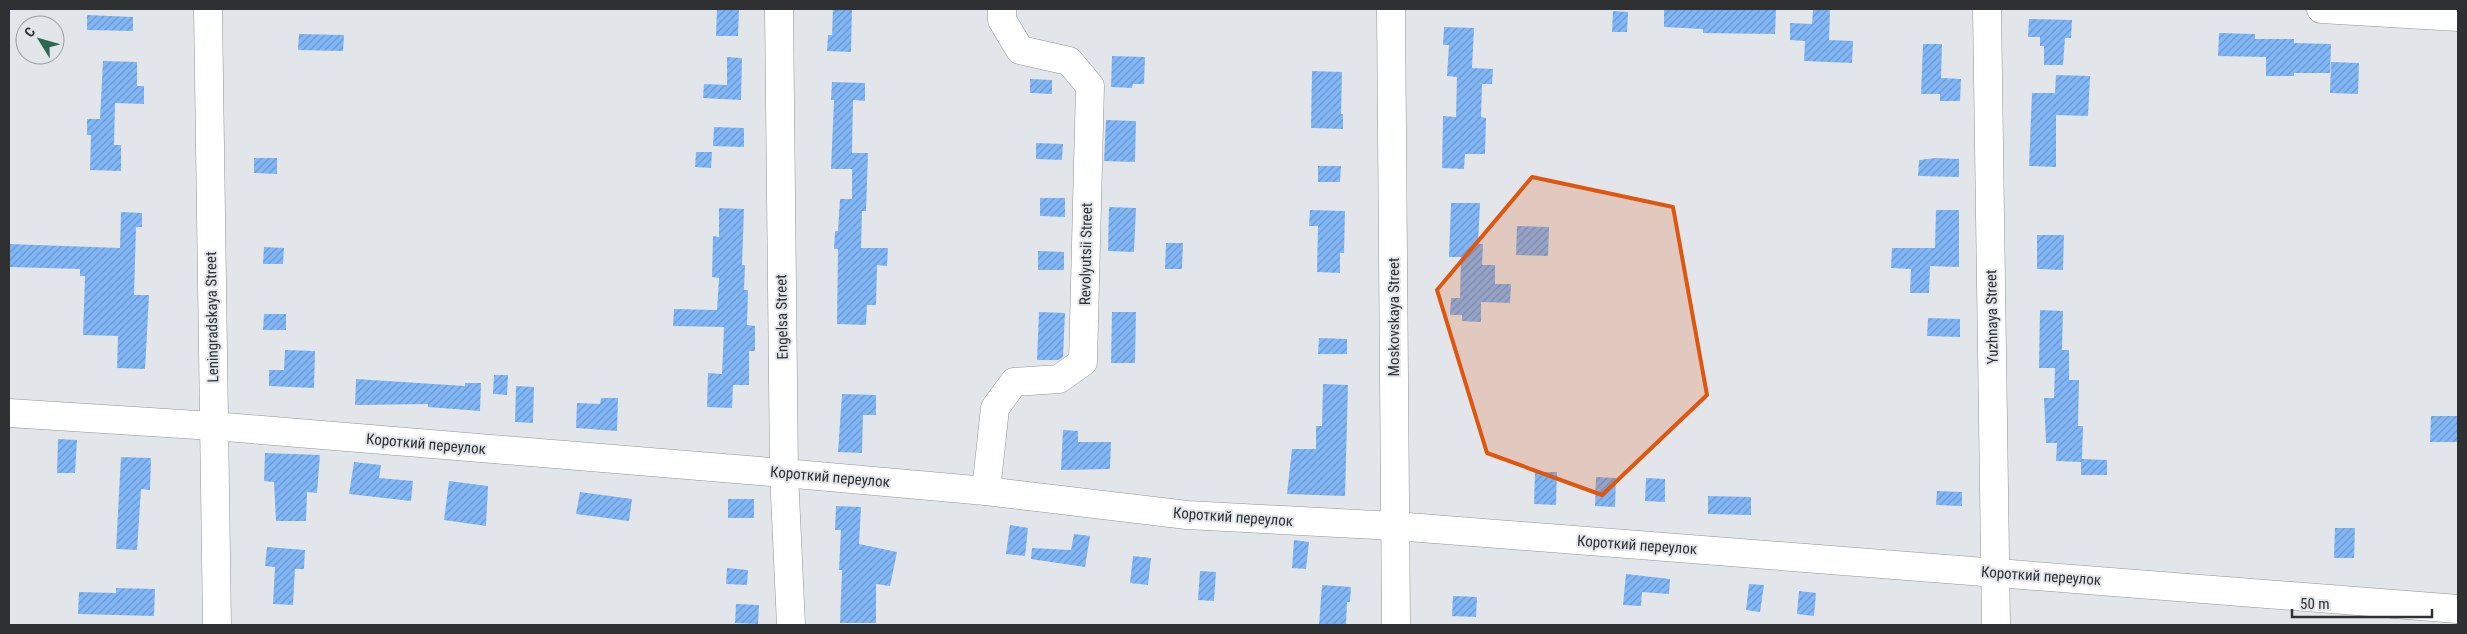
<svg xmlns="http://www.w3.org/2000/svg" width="2467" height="634" font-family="'Roboto Condensed',sans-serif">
<defs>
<pattern id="building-hatch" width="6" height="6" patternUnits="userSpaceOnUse" patternTransform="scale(1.25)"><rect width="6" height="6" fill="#82b7f7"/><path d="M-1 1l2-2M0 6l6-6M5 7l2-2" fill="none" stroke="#6b95c9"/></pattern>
</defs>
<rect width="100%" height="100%" fill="#e2e6eb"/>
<g fill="url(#building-hatch)">
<polygon points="717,9 739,9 738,36 716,36"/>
<polygon points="833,9 852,9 851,52 827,51 828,35 832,35"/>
<polygon points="1664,9 1776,9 1775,34 1703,33 1703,29 1664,27"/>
<polygon points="1813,9 1830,9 1829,40 1853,41 1852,63 1804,61 1805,41 1790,40 1790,23 1812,24"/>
<polygon points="1613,11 1628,12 1627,32 1612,32"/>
<polygon points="87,15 133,17 133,31 87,30"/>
<polygon points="2029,19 2072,20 2071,38 2065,38 2063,65 2044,65 2044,46 2040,46 2040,37 2028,37"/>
<polygon points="1444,27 1474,28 1472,68 1493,69 1492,84 1482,84 1481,117 1486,118 1485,154 1465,154 1464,169 1442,168 1443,116 1456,117 1457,77 1447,76 1449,45 1443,45"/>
<polygon points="2219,33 2255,34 2255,39 2294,39 2294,43 2331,44 2330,73 2294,73 2294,76 2266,76 2266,57 2218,56"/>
<polygon points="299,34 344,35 343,51 298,50"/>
<polygon points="1923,44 1942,44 1941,78 1961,79 1960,101 1940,101 1940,94 1921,94"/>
<polygon points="1112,56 1145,57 1144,84 1133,84 1132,88 1111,87"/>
<polygon points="727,57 742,58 741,100 703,98 704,84 727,85"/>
<polygon points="103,61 137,62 137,86 144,86 144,104 115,103 114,145 121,145 121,171 90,170 91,135 87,135 87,119 100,119"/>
<polygon points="2331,62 2359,63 2358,94 2330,93"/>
<polygon points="1312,71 1342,72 1341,114 1343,114 1343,129 1311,128"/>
<polygon points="2056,75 2090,76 2088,116 2056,115 2056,167 2029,166 2032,93 2055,93"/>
<polygon points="1030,79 1052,80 1052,94 1030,93"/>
<polygon points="832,82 865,83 865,101 853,100 852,153 868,153 866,211 862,211 861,248 888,248 887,266 877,265 876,305 867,305 866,325 837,324 838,249 834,249 835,231 838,231 840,199 852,199 852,169 831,169 834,100 831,100"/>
<polygon points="1106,120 1136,121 1135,162 1104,161"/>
<polygon points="714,127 744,128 744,147 713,146"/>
<polygon points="1036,143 1063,144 1062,160 1036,159"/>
<polygon points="696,152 712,152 711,168 695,167"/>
<polygon points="254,158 277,158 277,174 254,173"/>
<polygon points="1936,158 1959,159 1959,177 1918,176 1919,160"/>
<polygon points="1318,166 1341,166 1340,182 1318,182"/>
<polygon points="1040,198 1065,198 1065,217 1040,216"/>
<polygon points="1451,203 1480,203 1478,244 1483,244 1482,265 1495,265 1495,284 1511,284 1510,303 1481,302 1481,322 1462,321 1462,315 1450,315 1451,298 1460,298 1461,257 1449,257"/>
<polygon points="1109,207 1136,208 1134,252 1108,251"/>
<polygon points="719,208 744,209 742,265 745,265 744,290 748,290 747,325 755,326 755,351 749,351 749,385 733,385 732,408 707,407 708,373 722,374 724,327 673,326 674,309 717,310 719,278 712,277 713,236 719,237"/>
<polygon points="1310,210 1345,211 1344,253 1340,253 1340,273 1317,272 1318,226 1309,226"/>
<polygon points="1936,210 1959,210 1959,267 1930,266 1929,293 1910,293 1911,269 1891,268 1892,248 1935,248"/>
<polygon points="121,212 142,213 142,227 136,227 134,295 149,295 145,369 117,368 118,336 83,335 85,276 80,276 80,269 9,267 9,244 120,248"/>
<polygon points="1517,226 1549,227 1548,256 1516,255"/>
<polygon points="2037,235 2064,235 2063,270 2037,269"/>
<polygon points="1166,243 1183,243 1182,269 1165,269"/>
<polygon points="264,247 284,248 283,264 263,264"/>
<polygon points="1038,251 1064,252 1064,270 1038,270"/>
<polygon points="2040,310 2063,311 2062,350 2069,350 2069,380 2079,380 2078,426 2083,426 2082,459 2107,460 2107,475 2081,475 2081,462 2056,461 2057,443 2046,443 2044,398 2054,398 2055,368 2039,368"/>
<polygon points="1039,312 1065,313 1063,357 1058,360 1037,360"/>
<polygon points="1112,312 1136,312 1135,363 1111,363"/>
<polygon points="264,314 286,314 286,330 263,330"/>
<polygon points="1928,318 1960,319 1960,337 1927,336"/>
<polygon points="1319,338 1347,339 1347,354 1318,354"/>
<polygon points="285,350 315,351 314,388 269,386 269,370 284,370"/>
<polygon points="494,375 508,375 507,395 493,394"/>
<polygon points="356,379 465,386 465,383 481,383 480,411 428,407 428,404 355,405"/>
<polygon points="1323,384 1348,385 1345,496 1287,494 1292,449 1316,449 1316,426 1322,426"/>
<polygon points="516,386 534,387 533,423 515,422"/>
<polygon points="842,394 876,395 876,415 863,415 862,453 838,452"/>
<polygon points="601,398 618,398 617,431 576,428 577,403 600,404"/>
<polygon points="2431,416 2458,416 2458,442 2430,442"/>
<polygon points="1063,430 1078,431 1078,442 1111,442 1110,469 1061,470"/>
<polygon points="58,439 77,440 75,473 57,473"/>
<polygon points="265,453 320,455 317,493 307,492 306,521 276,521 274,482 264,481"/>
<polygon points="121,457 151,458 150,490 141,489 137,550 116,549"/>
<polygon points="354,462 381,465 379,478 413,481 411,501 349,494"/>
<polygon points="1535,472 1557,472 1556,505 1534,504"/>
<polygon points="1596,477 1616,478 1615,507 1595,506"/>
<polygon points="1646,478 1665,479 1665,502 1645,501"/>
<polygon points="449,481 488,486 486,526 444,520"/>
<polygon points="1937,491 1962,492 1962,506 1936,505"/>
<polygon points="580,492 632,499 629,521 576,514"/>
<polygon points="1708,496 1751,497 1751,515 1708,514"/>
<rect x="728" y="499" width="26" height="19"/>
<polygon points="836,506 861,507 859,544 897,552 890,586 876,584 876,623 840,623 842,570 839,570 841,530 835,530"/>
<polygon points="1010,525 1028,528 1025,556 1006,554"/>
<polygon points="2335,528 2355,528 2354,558 2334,558"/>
<polygon points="1074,534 1090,536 1085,567 1031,559 1032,548 1071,550"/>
<polygon points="1294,540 1309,542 1306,569 1292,568"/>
<polygon points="267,547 305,550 304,569 295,569 293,605 273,604 275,567 265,566"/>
<polygon points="1133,556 1151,558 1148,585 1130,583"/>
<polygon points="727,568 748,570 747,585 726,584"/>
<polygon points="1200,571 1216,572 1214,601 1198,600"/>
<polygon points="1626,574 1670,579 1669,594 1642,592 1641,606 1623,605"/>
<polygon points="1749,584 1764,585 1760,612 1746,610"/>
<polygon points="1322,585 1351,587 1350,602 1347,602 1346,625 1319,625"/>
<polygon points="116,588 155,589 154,616 78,614 79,592 116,593"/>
<polygon points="1799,591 1816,593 1814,616 1797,614"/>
<polygon points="1453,596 1477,597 1476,617 1452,616"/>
<polygon points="736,604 759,605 758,624 735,623"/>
</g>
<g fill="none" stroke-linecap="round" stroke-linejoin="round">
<g stroke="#8f9398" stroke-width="29">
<g id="minor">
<polyline points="208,9 217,625"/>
<polyline points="779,9 784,473 791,625"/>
<polyline points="1391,9 1396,625"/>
<polyline points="1987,9 1996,625"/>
<polyline points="2321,9 2458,17"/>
<polyline points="9,413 213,426 784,473 986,491 1187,515 1395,526 2458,609"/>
<polyline points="986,491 995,408 1014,382 1059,379 1083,362 1090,86 1069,61 1020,50 1002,20 1002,9"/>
</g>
</g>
<use href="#minor" stroke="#fff" stroke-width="28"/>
</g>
<path fill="#df570e" fill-opacity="0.2" stroke="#df570e" stroke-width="4" stroke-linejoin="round" d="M1532,177L1673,207L1707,395L1602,495L1487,453L1437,290Z"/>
<g text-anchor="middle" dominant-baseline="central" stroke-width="4" stroke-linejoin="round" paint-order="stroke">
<g font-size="15" fill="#2f3032" stroke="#e2e6eb">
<text transform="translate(1086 254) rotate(-89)">Revolyutsii Street</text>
<text transform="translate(212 317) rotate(-91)">Leningradskaya Street</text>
<text transform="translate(782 317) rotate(-91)">Engelsa Street</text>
<text transform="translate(1394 317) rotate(-90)">Moskovskaya Street</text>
<text transform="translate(1992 317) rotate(-91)">Yuzhnaya Street</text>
<text transform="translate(426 444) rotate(5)">Короткий переулок</text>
<text transform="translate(830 477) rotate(5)">Короткий переулок</text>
<text transform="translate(1233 517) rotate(4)">Короткий переулок</text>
<text transform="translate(1637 545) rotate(4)">Короткий переулок</text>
<text transform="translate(2041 576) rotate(4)">Короткий переулок</text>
</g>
</g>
<rect width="2467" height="634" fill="none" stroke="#2f3032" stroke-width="20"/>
<g transform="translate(40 40) rotate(307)"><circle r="24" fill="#e2e6eb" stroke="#9a9da1"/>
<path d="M0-4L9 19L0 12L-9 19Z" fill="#2e6851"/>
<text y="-8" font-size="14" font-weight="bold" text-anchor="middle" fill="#2f3032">С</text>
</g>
<path d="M2292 609v8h140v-8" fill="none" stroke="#2f3032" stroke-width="2.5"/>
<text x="2300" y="609" font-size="15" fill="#2f3032" stroke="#e2e6eb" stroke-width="4" paint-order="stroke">50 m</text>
</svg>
